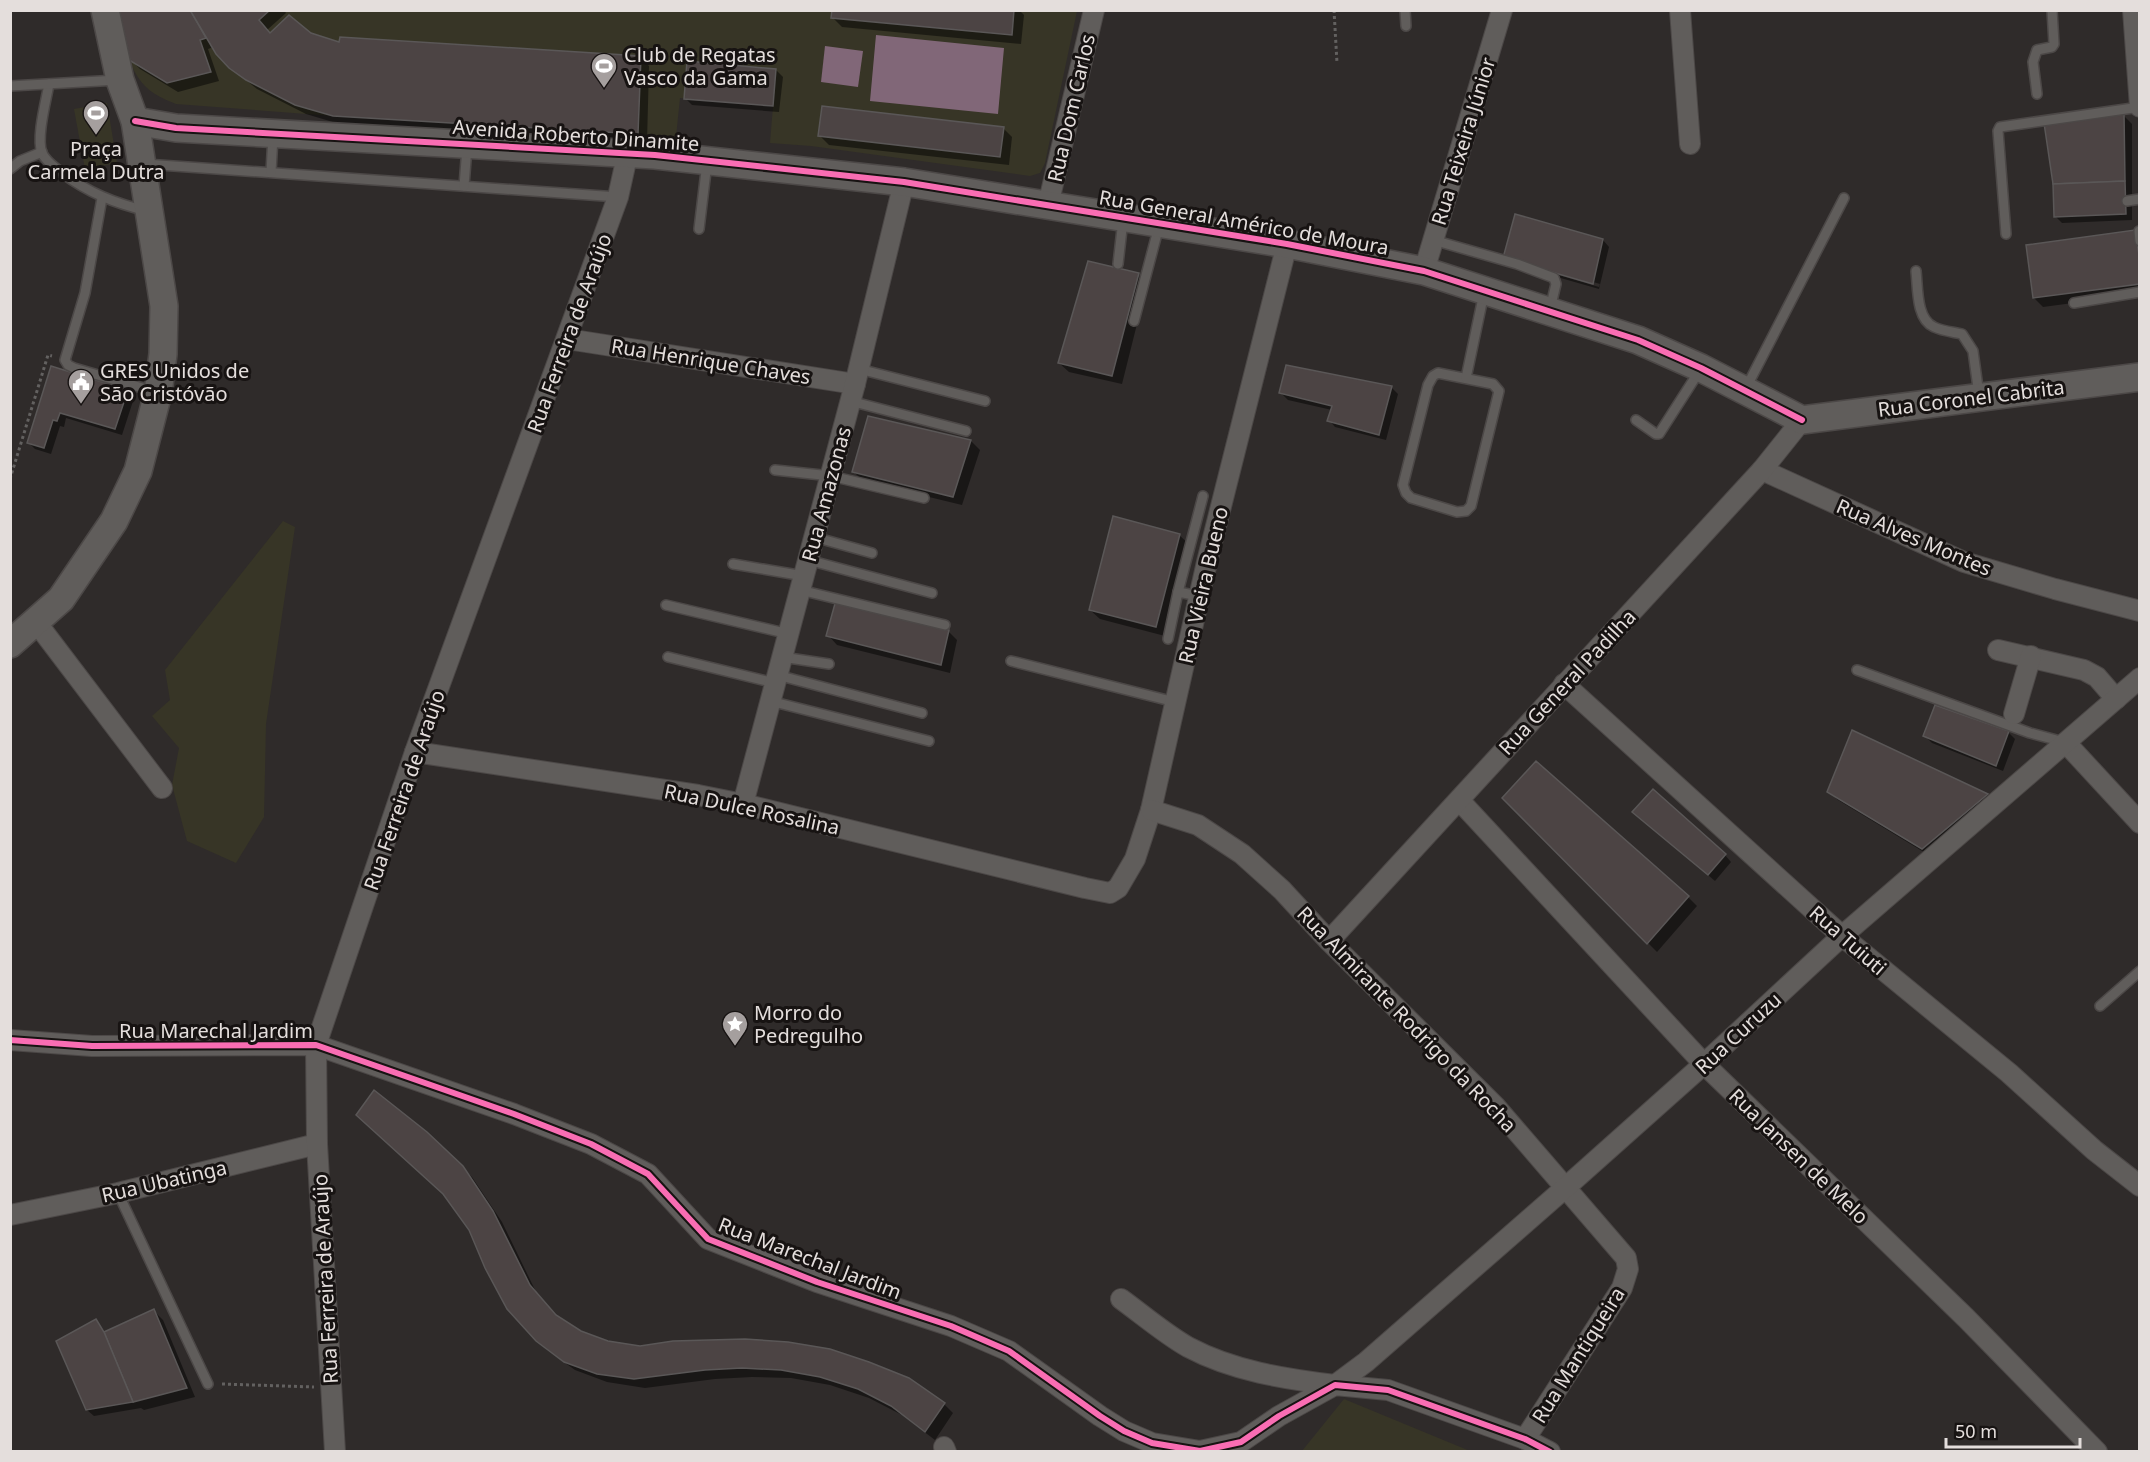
<svg xmlns="http://www.w3.org/2000/svg" width="2150" height="1462" font-family="'Noto Sans',sans-serif">
<rect width="100%" height="100%" fill="#2f2b2a"/>
<g fill="#373526">
<path d="M117,11H1077L1045,163L1040,173L1030,176L811,146L770,143L773,106L680,98L676,137L333,116L176,104C169,101 161,98 155,94C127,76 124,40 117,11Z"/>
<polygon points="107,103 117,163 85,169 74,109"/>
<polygon points="283,521 295,527 266,724 264,817 236,863 187,841 172,785 179,748 152,716 170,700 165,670"/>
<polygon points="1344,1399 1470,1451 1302,1451"/>
</g>
<g fill="#816778">
<polygon points="876,35 1004,48 998,114 870,101"/>
<polygon points="825,46 863,51 858,87 821,82"/>
</g>
<g fill="#0007" fill-rule="evenodd">
<polygon points="119,10 284,10 286,13 267,30 270,35 310,34 340,44 640,57 649,66 647,142 343,125 306,114 257,89 230,67 214,47 208,49 219,81 178,92 140,69 130,59"/>
<polygon points="833,10 1019,10 1024,15 1021,44 842,27 833,18"/>
<polygon points="776,70 783,77 779,112 692,105 685,98"/>
<polygon points="2123,115 2132,124 2132,220 2062,223 2055,216"/>
<polygon points="1003,128 1012,137 1009,165 829,145 820,136"/>
<path d="M1516,216L1603,240L1609,247L1599,289L1512,264L1505,257ZM1511,258L1600,284L1599,287L1511,261Z"/>
<polygon points="2140,236 2140,294 2043,307 2034,298"/>
<polygon points="1138,275 1147,284 1122,384 1069,372 1059,363"/>
<polygon points="52,368 127,391 134,398 122,435 66,418 64,427 60,426 51,454 35,449 28,442"/>
<polygon points="1391,387 1398,394 1386,440 1335,427 1329,420 1332,410 1288,400 1281,393"/>
<polygon points="869,417 971,441 980,450 962,505 863,481 853,471"/>
<polygon points="1179,535 1189,544 1165,636 1100,619 1090,610"/>
<polygon points="948,631 957,640 950,673 837,645 828,635"/>
<polygon points="2008,732 2015,739 2003,771 1932,743 1925,736"/>
<polygon points="1852,733 1987,795 1996,804 1932,857 1838,800 1828,791"/>
<polygon points="1504,798 1688,897 1697,906 1657,952"/>
<polygon points="1641,818 1725,855 1731,862 1715,881"/>
<polygon points="462,1167 472,1177 502,1222 538,1296 558,1318 581,1332 607,1342 640,1348 673,1342 944,1404 953,1413 935,1440 902,1415 869,1398 830,1385 791,1378 752,1377 715,1379 645,1388 607,1382 575,1370 547,1350 537,1340"/>
<polygon points="154,1311 163,1320 195,1397 144,1410 141,1408 94,1416 87,1410 96,1321 106,1333"/>
</g>
<g fill="#4c4444" stroke="#5a5757" stroke-width="1.5">
<polygon points="117,10 190,10 206,38 200,40 211,72 167,83 129,60"/>
<polygon points="270,10 259,20 270,33 289,15 311,33 339,42 340,37 641,56 638,134 333,116 295,105 246,80 229,68 216,54 190,10"/>
<polygon points="832,10 1014,10 1012,35 831,18"/>
<polygon points="687,61 776,69 773,106 684,99"/>
<polygon points="822,106 1004,127 1000,157 818,136"/>
<polygon points="2124,113 2125,181 2053,184 2044,123"/>
<polygon points="2125,181 2126,214 2054,217 2053,184"/>
<polygon points="1515,214 1603,239 1593,284 1503,258"/>
<polygon points="2135,230 2140,261 2140,284 2033,298 2026,245"/>
<polygon points="1088,261 1139,273 1112,376 1058,363"/>
<polygon points="1286,365 1392,386 1379,435 1327,421 1332,406 1279,393"/>
<polygon points="51,366 128,390 115,429 60,413 57,421 53,420 44,448 27,443"/>
<polygon points="868,416 971,440 953,497 852,472"/>
<polygon points="1113,516 1180,534 1156,627 1089,610"/>
<polygon points="836,600 949,630 941,665 826,636"/>
<polygon points="1935,705 2009,731 1996,766 1923,736"/>
<polygon points="1852,730 1988,794 1922,849 1827,792"/>
<polygon points="1536,761 1689,896 1647,944 1502,798"/>
<polygon points="1653,789 1726,854 1708,875 1632,812"/>
<polygon points="374,1090 427,1132 463,1166 493,1211 530,1285 556,1315 581,1331 608,1341 640,1346 673,1341 745,1339 788,1342 830,1349 869,1362 909,1378 945,1403 925,1432 891,1406 858,1389 820,1377 781,1370 742,1368 705,1370 634,1379 597,1374 564,1362 536,1341 507,1309 485,1268 469,1230 443,1194 356,1115"/>
<polygon points="154,1309 187,1388 133,1402 104,1332"/>
<polygon points="96,1319 104,1332 133,1402 86,1410 56,1341"/>
</g>
<g fill="none" stroke-linecap="round" stroke-linejoin="round">
<g stroke="#4c4847" stroke-width="12">
<g id="lane">
<polyline points="1405,10 1406,26"/>
<path d="M49,84C46,101 36,138 42,153C46,162 55,167 62,173C89,193 114,203 147,211"/>
<polyline points="10,86 118,80"/>
<polyline points="2037,94 2033,62 2037,50 2052,47 2054,44 2052,10"/>
<polyline points="145,164 618,197"/>
<polyline points="10,169 20,161 42,152"/>
<polyline points="271,172 273,136"/>
<polyline points="464,186 467,147"/>
<polyline points="102,198 85,293 65,360 68,365 74,368 156,392"/>
<polyline points="2127,201 2140,199"/>
<polyline points="699,229 707,163"/>
<polyline points="2139,231 2140,241"/>
<polyline points="2006,234 1998,131 2000,127 2140,107"/>
<polyline points="1433,240 1517,264 1554,278 1556,284 1550,309"/>
<polyline points="1118,264 1123,220"/>
<path d="M1916,271C1918,288 1916,319 1934,327C1942,331 1953,332 1962,334L1973,351L1979,395"/>
<polyline points="2074,303 2140,292"/>
<polyline points="1134,321 1159,226"/>
<polyline points="859,369 985,401"/>
<polygon points="1438,373 1493,384 1499,391 1471,506 1466,511 1457,512 1411,498 1406,493 1403,485 1428,385 1433,376"/>
<polyline points="1466,378 1484,293"/>
<polyline points="1746,388 1844,198"/>
<polyline points="850,401 966,431"/>
<polyline points="1636,420 1656,434 1659,434 1700,370"/>
<polyline points="775,470 831,476 924,498"/>
<polyline points="814,537 872,553"/>
<polyline points="808,560 932,593"/>
<polyline points="733,564 804,576"/>
<polyline points="800,590 945,625"/>
<polyline points="1178,592 1203,496"/>
<polyline points="666,605 789,634"/>
<polyline points="1168,639 1178,592 1199,596"/>
<polyline points="668,657 775,683"/>
<polyline points="782,657 829,664"/>
<polyline points="1011,661 1175,702"/>
<polyline points="1857,670 2030,733 2064,742"/>
<polyline points="777,675 922,713"/>
<polyline points="770,701 929,741"/>
<polyline points="2100,1006 2140,971"/>
<polyline points="118,1193 208,1384"/>
</g>
</g>
<g stroke="#4c4847" stroke-width="22">
<g id="street">
<polyline points="1680,10 1690,144"/>
<polyline points="2133,10 2140,107"/>
<polyline points="1048,205 1094,10"/>
<polyline points="1424,271 1502,10"/>
<polyline points="567,339 855,384"/>
<polyline points="1762,470 1964,562 2055,589 2140,611"/>
<polyline points="36,622 162,788"/>
<polyline points="1998,650 2084,670 2097,677 2116,699"/>
<polyline points="1564,684 1842,936 2009,1073 2094,1150 2140,1186"/>
<polyline points="2014,714 2031,656"/>
<polyline points="2066,743 2140,823"/>
<polyline points="415,752 698,795 743,804 1085,888 1110,893 1118,888 1135,859 1151,810 1207,562 1287,244"/>
<polyline points="1459,800 1704,1064 1966,1318 2097,1452"/>
<polyline points="743,804 855,384 904,182"/>
<polyline points="1151,810 1198,825 1242,854 1282,890 1329,941 1495,1106 1626,1258 1628,1269 1622,1288 1525,1439"/>
<polyline points="1329,941 1762,470 1802,420"/>
<polyline points="10,1040 92,1046 316,1045 514,1114 591,1144 648,1174 708,1239 817,1282 951,1326 1009,1351 1100,1416 1124,1431 1152,1443 1200,1451 1241,1442 1279,1416 1335,1385 1388,1390 1525,1439 1550,1452"/>
<polyline points="10,1215 118,1193 317,1144"/>
<path d="M1121,1299C1143,1315 1165,1334 1188,1347C1233,1371 1285,1379 1335,1385L1366,1362L1565,1188L1704,1064L1842,936L2140,678"/>
<polyline points="944,1447 946,1452"/>
<polyline points="335,1452 317,1144 316,1045 415,752 618,197 628,152"/>
</g>
</g>
<g stroke="#4c4847" stroke-width="30">
<g id="secondary">
<polyline points="135,121 176,128 655,155 904,182 1287,244 1424,271 1638,340 1701,368 1802,420 2140,377"/>
<polyline points="10,644 61,599 114,521 138,471 158,393 163,354 164,306 135,121 120,80 105,10"/>
</g>
</g>
<g stroke="#636160" stroke-width="3" stroke-dasharray="3 3" stroke-linecap="butt">
<polyline points="1334,10 1337,63"/>
<polyline points="10,479 48,355 52,356"/>
<polyline points="222,1384 314,1387"/>
</g>
<use href="#lane" stroke="#605d5b" stroke-width="9"/>
<use href="#street" stroke="#605d5b" stroke-width="20"/>
<use href="#secondary" stroke="#605d5b" stroke-width="27"/>
<g stroke="#171312" stroke-width="10">
<g id="cycleway">
<polyline points="135,121 176,128 655,155 904,182 1287,244 1424,271 1638,340 1701,368 1802,420"/>
<polyline points="10,1040 92,1046 316,1045 514,1114 591,1144 648,1174 708,1239 817,1282 951,1326 1009,1351 1100,1416 1124,1431 1152,1443 1200,1451 1241,1442 1279,1416 1335,1385 1388,1390 1525,1439 1550,1452"/>
</g>
</g>
<use href="#cycleway" stroke="#f96db3" stroke-width="6"/>
</g>
<defs>
<g id="stadium-pin" transform="scale(1.35)"><path d="M0 17L-7.5 6A9.5 9.5 0 1 1 7.5 6Z" fill="#a59f9e" stroke="#171312"/><path d="M0-5a6.5 5 0 1 0 0 10a6.5 5 0 1 0 0-10ZM-3.5-1.8h7v3.6h-7Z" fill="#fff"/></g>
<g id="civic-pin" transform="scale(1.35)"><path d="M0 17L-7.5 6A9.5 9.5 0 1 1 7.5 6Z" fill="#a59f9e" stroke="#171312"/><path d="M-.6-6.5H3V-4.5H.6V-3L4-1V1h2V6H-6V1h2V-1L-.6-3ZM-1.2 2.5V6h2.4V2.5Z" fill="#fff"/></g>
<g id="sight-pin" transform="scale(1.35)"><path d="M0 17L-7.5 6A9.5 9.5 0 1 1 7.5 6Z" fill="#a59f9e" stroke="#171312"/><path d="M0-6L1.8-2.2L6-1.7L2.9 1.2L3.7 5.4L0 3.3L-3.7 5.4L-2.9 1.2L-6-1.7L-1.8-2.2Z" fill="#fff"/></g>
</defs>
<g fill-rule="evenodd">
<use href="#stadium-pin" x="604" y="66"/>
<use href="#stadium-pin" x="96" y="113"/>
<use href="#civic-pin" x="81" y="382"/>
<use href="#sight-pin" x="735" y="1024"/>
</g>
<g text-anchor="middle" dominant-baseline="central" stroke-width="6" stroke-linejoin="round" paint-order="stroke">
<g font-size="20" fill="#e4dedc" stroke="#171312" text-anchor="start">
<text x="624" y="54">Club de Regatas<tspan x="624" dy="23">Vasco da Gama</tspan></text>
<text x="96" y="148" text-anchor="middle">Praça<tspan x="96" dy="23">Carmela Dutra</tspan></text>
<text x="100" y="370">GRES Unidos de<tspan x="100" dy="23">São Cristóvão</tspan></text>
<text x="754" y="1012">Morro do<tspan x="754" dy="23">Pedregulho</tspan></text>
</g>
<g font-size="20" fill="#e4dedc" stroke="#171312">
<text transform="translate(1071 108) rotate(-77)">Rua Dom Carlos</text>
<text transform="translate(576 135) rotate(4)">Avenida Roberto Dinamite</text>
<text transform="translate(1463 141) rotate(-73)">Rua Teixeira Júnior</text>
<text transform="translate(1244 222) rotate(10)">Rua General Américo de Moura</text>
<text transform="translate(569 333) rotate(-70)">Rua Ferreira de Araújo</text>
<text transform="translate(711 361) rotate(9)">Rua Henrique Chaves</text>
<text transform="translate(1971 398) rotate(-7)">Rua Coronel Cabrita</text>
<text transform="translate(826 494) rotate(-75)">Rua Amazonas</text>
<text transform="translate(1914 537) rotate(23)">Rua Alves Montes</text>
<text transform="translate(1203 585) rotate(-77)">Rua Vieira Bueno</text>
<text transform="translate(1567 682) rotate(-47)">Rua General Padilha</text>
<text transform="translate(404 790) rotate(-71)">Rua Ferreira de Araújo</text>
<text transform="translate(752 809) rotate(12)">Rua Dulce Rosalina</text>
<text transform="translate(1848 940) rotate(41)">Rua Tuiuti</text>
<text transform="translate(1407 1019) rotate(46)">Rua Almirante Rodrigo da Rocha</text>
<text x="216" y="1030">Rua Marechal Jardim</text>
<text transform="translate(1738 1033) rotate(-43)">Rua Curuzu</text>
<text transform="translate(1799 1156) rotate(44)">Rua Jansen de Melo</text>
<text transform="translate(164 1181) rotate(-13)">Rua Ubatinga</text>
<text transform="translate(810 1258) rotate(21)">Rua Marechal Jardim</text>
<text transform="translate(325 1279) rotate(-93)">Rua Ferreira de Araújo</text>
<text transform="translate(1578 1355) rotate(-58)">Rua Mantiqueira</text>
</g>
</g>
<rect width="2150" height="1462" fill="none" stroke="#e4dedc" stroke-width="24"/>
<path d="M1946 1438v9h134v-9" fill="none" stroke="#e4dedc" stroke-width="3"/>
<text x="1955" y="1438" font-size="18" fill="#e4dedc" stroke="#171312" stroke-width="4.5" paint-order="stroke">50 m</text>
</svg>
